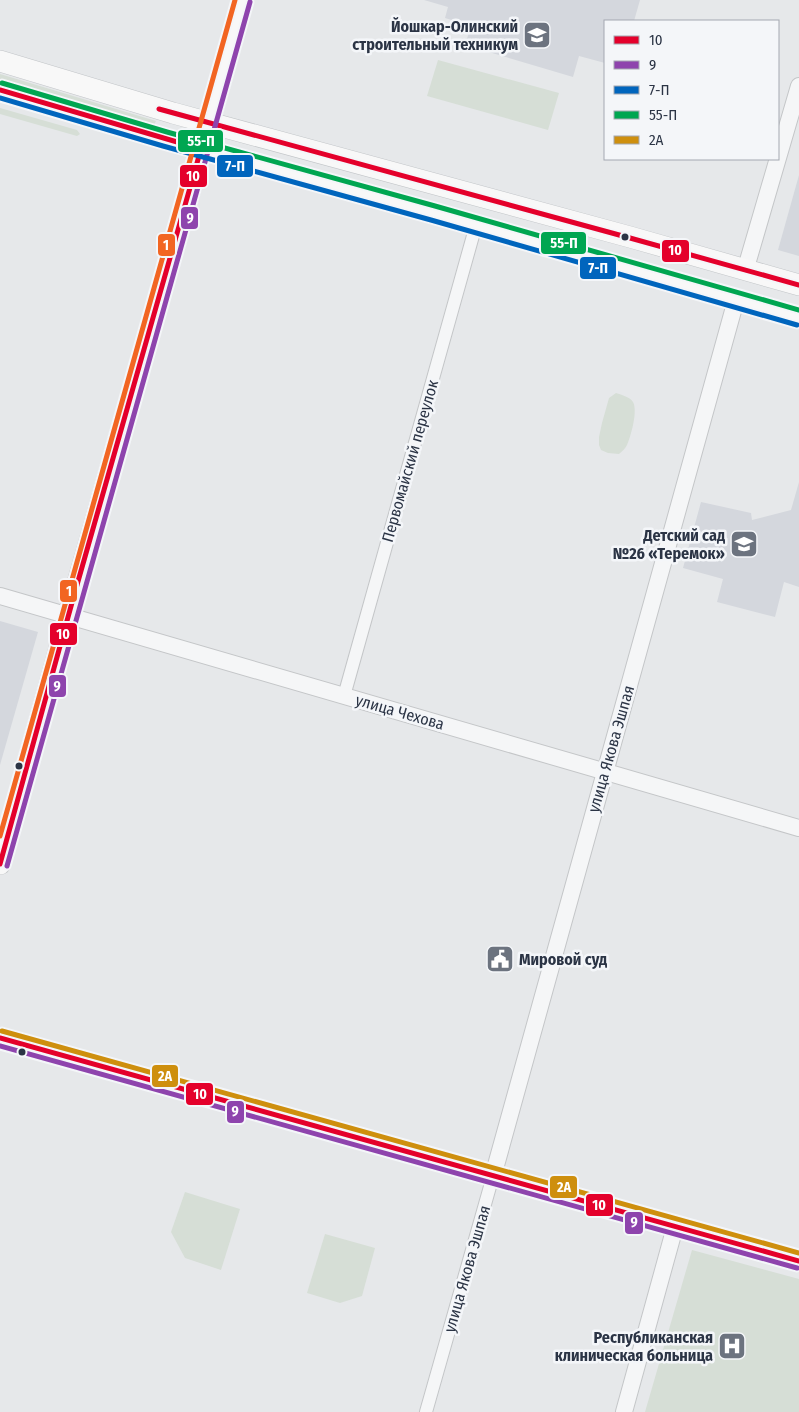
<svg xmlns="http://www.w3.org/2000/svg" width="799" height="1412" font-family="'Fira Sans Condensed',sans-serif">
<rect width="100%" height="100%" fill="#e6e8ea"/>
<g fill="#d4d7dd">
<polygon points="424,0 640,0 634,21 605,21 605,63 579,56 573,77 465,45 471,26 445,18 448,7"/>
<polygon points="799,175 799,256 778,250"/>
<polygon points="799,482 799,587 784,582 775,617 717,602 723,579 683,568 701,502 751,513 752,520 791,510"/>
<polygon points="0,621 38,632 0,765"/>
</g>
<g fill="#d6ded6">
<polygon points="438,60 559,93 548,130 427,96"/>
<polygon points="0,74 156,121 154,125 0,79"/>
<polygon points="0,108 77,130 80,134 77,136 0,114"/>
<path d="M616,393C622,395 630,397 633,402C638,411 631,436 627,445C625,449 622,451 619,454L608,453L601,450L599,445V437L602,423L609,398Z"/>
<polygon points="185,1192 240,1209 221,1270 185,1258 171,1232"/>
<polygon points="325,1234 375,1248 362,1296 340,1303 307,1293"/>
<polygon points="692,1250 799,1279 799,1412 645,1412"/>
</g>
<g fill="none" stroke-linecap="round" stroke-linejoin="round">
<g stroke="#c4c6c8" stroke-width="14">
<g id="minor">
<polyline points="344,696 476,225"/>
<polyline points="426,1412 493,1176"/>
</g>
</g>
<g stroke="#c4c6c8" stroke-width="18">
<g id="tertiary">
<polyline points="745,271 799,86"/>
<polyline points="0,596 799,828"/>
<polyline points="0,1038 799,1261"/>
<polyline points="493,1176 736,300"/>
<polyline points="624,1412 675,1227"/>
</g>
</g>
<g stroke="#c2c5c8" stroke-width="22">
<g id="primary">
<polyline points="0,61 173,113 630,237 799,285"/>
<polyline points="0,90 165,139 433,213 799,318"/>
<polyline points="0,864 73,599 195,173 243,0"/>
</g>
</g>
<use href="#minor" stroke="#f5f6f7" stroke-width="12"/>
<use href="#tertiary" stroke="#f5f6f7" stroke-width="16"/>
<use href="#primary" stroke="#f8f8f8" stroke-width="21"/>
<g stroke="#f4f6f9" stroke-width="9">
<g id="bus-1">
<polyline points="0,90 201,149 73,599 0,864"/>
<path d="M159,109C372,168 586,225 799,285"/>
<polyline points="0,1038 799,1261"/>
</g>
</g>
<g stroke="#f4f6f9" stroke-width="9">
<g id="bus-2">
<path d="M7,866C87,578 170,290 250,2"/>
<polyline points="0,1046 797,1268"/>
</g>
</g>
<g stroke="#f4f6f9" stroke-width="9">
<polyline id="bus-3" points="0,98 163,146 431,220 797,325"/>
</g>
<g stroke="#f4f6f9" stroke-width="9">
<polyline id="bus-4" points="2,83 167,132 435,206 799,310"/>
</g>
<g stroke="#f4f6f9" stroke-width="9">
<polyline id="bus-5" points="2,1031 799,1253"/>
</g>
<g stroke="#f4f6f9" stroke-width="9">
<path id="bus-6" d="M0,836C77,557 158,279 235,0"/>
</g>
<use href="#bus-1" stroke="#e4002b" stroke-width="5"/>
<use href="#bus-2" stroke="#8e44ad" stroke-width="5"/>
<use href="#bus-3" stroke="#0065bd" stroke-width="5"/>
<use href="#bus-4" stroke="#00a651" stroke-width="5"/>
<use href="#bus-5" stroke="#ce8f0e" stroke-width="5"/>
<use href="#bus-6" stroke="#f26522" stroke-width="5"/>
</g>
<defs>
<g id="university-square" transform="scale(1.4375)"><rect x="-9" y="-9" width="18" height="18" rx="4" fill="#6c737f" stroke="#f4f6f9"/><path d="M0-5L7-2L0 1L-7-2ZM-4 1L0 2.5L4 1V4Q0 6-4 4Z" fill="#fff"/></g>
<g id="school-square" transform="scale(1.4375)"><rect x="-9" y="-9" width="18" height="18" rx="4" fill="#6c737f" stroke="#f4f6f9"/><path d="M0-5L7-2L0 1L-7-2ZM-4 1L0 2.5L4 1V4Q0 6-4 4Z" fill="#fff"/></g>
<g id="civic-square" transform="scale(1.4375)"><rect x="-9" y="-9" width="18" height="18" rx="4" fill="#6c737f" stroke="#f4f6f9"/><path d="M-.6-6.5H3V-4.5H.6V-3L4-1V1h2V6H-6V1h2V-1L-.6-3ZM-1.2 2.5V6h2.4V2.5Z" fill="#fff"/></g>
<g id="hospital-square" transform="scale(1.4375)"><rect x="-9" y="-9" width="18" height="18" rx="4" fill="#6c737f" stroke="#f4f6f9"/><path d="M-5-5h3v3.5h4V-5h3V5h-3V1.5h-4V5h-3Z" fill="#fff"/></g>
</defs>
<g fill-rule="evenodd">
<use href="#university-square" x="537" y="35"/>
<use href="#school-square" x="744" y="544"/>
<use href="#civic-square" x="500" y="959"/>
<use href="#hospital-square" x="732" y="1346"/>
</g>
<g fill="#2b3445" stroke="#f4f6f9" stroke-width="2">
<circle cx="625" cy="237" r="4.5"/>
<circle cx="19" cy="766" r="4.5"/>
<circle cx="22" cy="1052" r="4.5"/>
</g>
<g text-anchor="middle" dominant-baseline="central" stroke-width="5" stroke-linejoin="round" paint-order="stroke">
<g font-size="16" font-weight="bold" fill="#2b3445" stroke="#f4f6f9" text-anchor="end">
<text x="518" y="26">Йошкар-Олинский<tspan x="518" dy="18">строительный техникум</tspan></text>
<text x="725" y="535">Детский сад<tspan x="725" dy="18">№26 «Теремок»</tspan></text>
<text x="519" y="959" text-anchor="start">Мировой суд</text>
<text x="713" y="1337">Республиканская<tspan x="713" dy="18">клиническая больница</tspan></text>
</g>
<g font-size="16" fill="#2b3445" stroke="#f4f6f9">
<text transform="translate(410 461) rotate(-74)">Первомайский переулок</text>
<text transform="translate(400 712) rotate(16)">улица Чехова</text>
<text transform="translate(611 749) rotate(-74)">улица Якова Эшпая</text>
<text transform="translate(467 1269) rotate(-74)">улица Якова Эшпая</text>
</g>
</g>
<g stroke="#f4f6f9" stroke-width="2">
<rect x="177" y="129" width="47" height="24" rx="5" fill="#00a651"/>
<rect x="216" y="154" width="38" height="24" rx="5" fill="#0065bd"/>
<rect x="179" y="164" width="29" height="24" rx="5" fill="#e4002b"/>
<rect x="180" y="206" width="19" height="24" rx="5" fill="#8e44ad"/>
<rect x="540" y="231" width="47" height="24" rx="5" fill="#00a651"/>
<rect x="157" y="233" width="19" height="24" rx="5" fill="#f26522"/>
<rect x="661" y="239" width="29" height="24" rx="5" fill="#e4002b"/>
<rect x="579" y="256" width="38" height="24" rx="5" fill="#0065bd"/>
<rect x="59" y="579" width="19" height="24" rx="5" fill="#f26522"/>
<rect x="49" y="622" width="29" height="24" rx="5" fill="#e4002b"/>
<rect x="48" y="674" width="19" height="24" rx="5" fill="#8e44ad"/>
<rect x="151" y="1064" width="28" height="24" rx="5" fill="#ce8f0e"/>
<rect x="185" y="1082" width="29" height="24" rx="5" fill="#e4002b"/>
<rect x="226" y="1100" width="19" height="24" rx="5" fill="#8e44ad"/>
<rect x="549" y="1175" width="29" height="24" rx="5" fill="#ce8f0e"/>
<rect x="585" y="1193" width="29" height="24" rx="5" fill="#e4002b"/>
<rect x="624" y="1211" width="20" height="24" rx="5" fill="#8e44ad"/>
</g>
<g font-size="14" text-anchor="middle" font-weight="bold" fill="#fff">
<text x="201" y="146">55-П</text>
<text x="235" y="171">7-П</text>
<text x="193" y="181">10</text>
<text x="190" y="223">9</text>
<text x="564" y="248">55-П</text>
<text x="166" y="250">1</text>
<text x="675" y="255">10</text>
<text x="598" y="273">7-П</text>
<text x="69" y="596">1</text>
<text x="63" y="639">10</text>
<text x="57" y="691">9</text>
<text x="165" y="1081">2А</text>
<text x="200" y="1099">10</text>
<text x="235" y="1116">9</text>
<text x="564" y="1192">2А</text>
<text x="599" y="1210">10</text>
<text x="634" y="1227">9</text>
</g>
<rect x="604" y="20" width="175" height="140" fill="#f4f6f9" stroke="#a4a8b1"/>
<rect x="614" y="36" width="25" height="8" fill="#e4002b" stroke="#a4a8b1"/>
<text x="649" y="45" font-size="15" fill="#2b3445">10</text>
<rect x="614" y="61" width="25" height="8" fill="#8e44ad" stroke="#a4a8b1"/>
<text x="649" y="70" font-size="15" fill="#2b3445">9</text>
<rect x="614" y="86" width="25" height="8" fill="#0065bd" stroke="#a4a8b1"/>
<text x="649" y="95" font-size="15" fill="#2b3445">7-П</text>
<rect x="614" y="111" width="25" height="8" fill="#00a651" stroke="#a4a8b1"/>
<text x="649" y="120" font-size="15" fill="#2b3445">55-П</text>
<rect x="614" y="136" width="25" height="8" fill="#ce8f0e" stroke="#a4a8b1"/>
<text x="649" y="145" font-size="15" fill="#2b3445">2А</text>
</svg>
